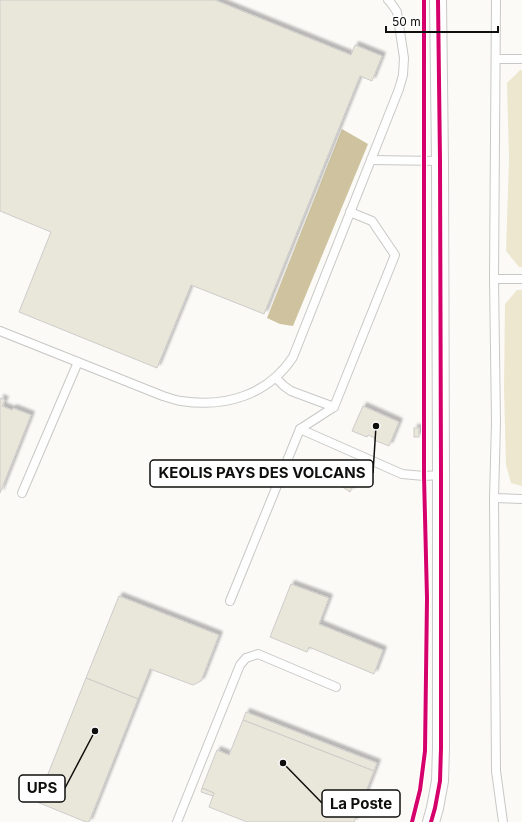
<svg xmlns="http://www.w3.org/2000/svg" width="522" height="822" font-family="Inter,sans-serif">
<defs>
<filter id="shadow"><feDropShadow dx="3.5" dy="-3.5" stdDeviation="1" flood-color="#0004"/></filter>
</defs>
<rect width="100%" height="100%" fill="#fbfaf7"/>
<g fill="#ede7d0">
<polygon points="520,70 522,70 522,267 519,267 506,251 509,159 507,83"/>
<polygon points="517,290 522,290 522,486 511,483 506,465 504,388 505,304"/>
</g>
<polygon fill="#cec39e" points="342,129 368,144 293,326 280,324 267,318"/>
<g fill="#e9e6da" stroke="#cdccca" filter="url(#shadow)">
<polygon points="0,0 215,0 351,55 355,45 382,56 372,81 360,76 264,314 191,285 157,368 19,312 51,232 0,211"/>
<polygon points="0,398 5,400 2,406 12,410 13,408 31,415 0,493"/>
<polygon points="363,406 399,422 389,446 374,440 375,438 368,435 367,437 352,431"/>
<rect x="414" y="428" width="5" height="9"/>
<polygon points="344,472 356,479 350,492 338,484"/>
<polygon points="291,584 329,598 319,624 383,650 374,674 309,647 307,652 270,637"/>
<polygon points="119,596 219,635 201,681 193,685 150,669 138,699 86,678"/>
<polygon points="86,678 138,699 89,822 86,822 37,802"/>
<polygon points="246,712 377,763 374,771 243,720"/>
<polygon points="243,720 374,771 354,822 247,822 209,807 214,793 202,788 217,750 229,755"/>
<polygon points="202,788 214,793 213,796 201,792"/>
</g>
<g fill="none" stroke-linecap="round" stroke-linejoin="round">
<g stroke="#c8c8c6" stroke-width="10">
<g id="lane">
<polyline points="496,0 494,279 496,422 494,498 496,771 503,822"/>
<polyline points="496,59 522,59"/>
<polyline points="371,160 440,161"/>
<polyline points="494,279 522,279"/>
<path d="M0,331L163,396C169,398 175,400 181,401C225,408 268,395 293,357L399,89L403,75L404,58L397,12L391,3L388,0"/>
<polyline points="276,378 284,386 291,391 334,407"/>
<polyline points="300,429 402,474 424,476 441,475"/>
<polyline points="22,493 78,362"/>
<polyline points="494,498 522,499"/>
<polyline points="230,601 300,429 334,407 395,255 372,221 350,212"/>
<polyline points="177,822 240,665 246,658 258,654 336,687"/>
</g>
</g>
<g stroke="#c8c8c6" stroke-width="18">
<polyline id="street" points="431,822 435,808 440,781 441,748 441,475 440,161 438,0"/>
</g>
<use href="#lane" stroke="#fefefe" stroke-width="8"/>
<use href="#street" stroke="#fefefe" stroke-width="16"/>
<g stroke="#fff" stroke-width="6">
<g id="cycleway">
<polyline points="412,822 420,790 425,751 427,598 424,476 424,0"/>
<polyline points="431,822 435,808 440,781 441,748 441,475 440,161 438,0"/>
</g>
</g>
<use href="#cycleway" stroke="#d6006c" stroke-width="4"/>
</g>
<path fill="none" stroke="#0f0f0d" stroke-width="1.5" d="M376 426L373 473M95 731L65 788M283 763L322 803"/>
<g fill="#0f0f0d" stroke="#fff" stroke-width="1.5">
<circle cx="376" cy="426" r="4"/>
<circle cx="95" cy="731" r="4"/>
<circle cx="283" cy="763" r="4"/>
</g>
<g fill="#fff" stroke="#0f0f0d" stroke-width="1.5">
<rect x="150" y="460" width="223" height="27" rx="4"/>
<rect x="19" y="775" width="46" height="27" rx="4"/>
<rect x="322" y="790" width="78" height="27" rx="4"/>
</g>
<g font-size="15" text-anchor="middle" font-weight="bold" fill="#0f0f0d">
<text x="262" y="478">KEOLIS PAYS DES VOLCANS</text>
<text x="42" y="793">UPS</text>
<text x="361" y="809">La Poste</text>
</g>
<path d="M386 26v6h112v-6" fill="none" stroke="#0f0f0d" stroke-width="2"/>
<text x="392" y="26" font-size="12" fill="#0f0f0d" stroke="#ffffff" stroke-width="3" paint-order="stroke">50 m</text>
</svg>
